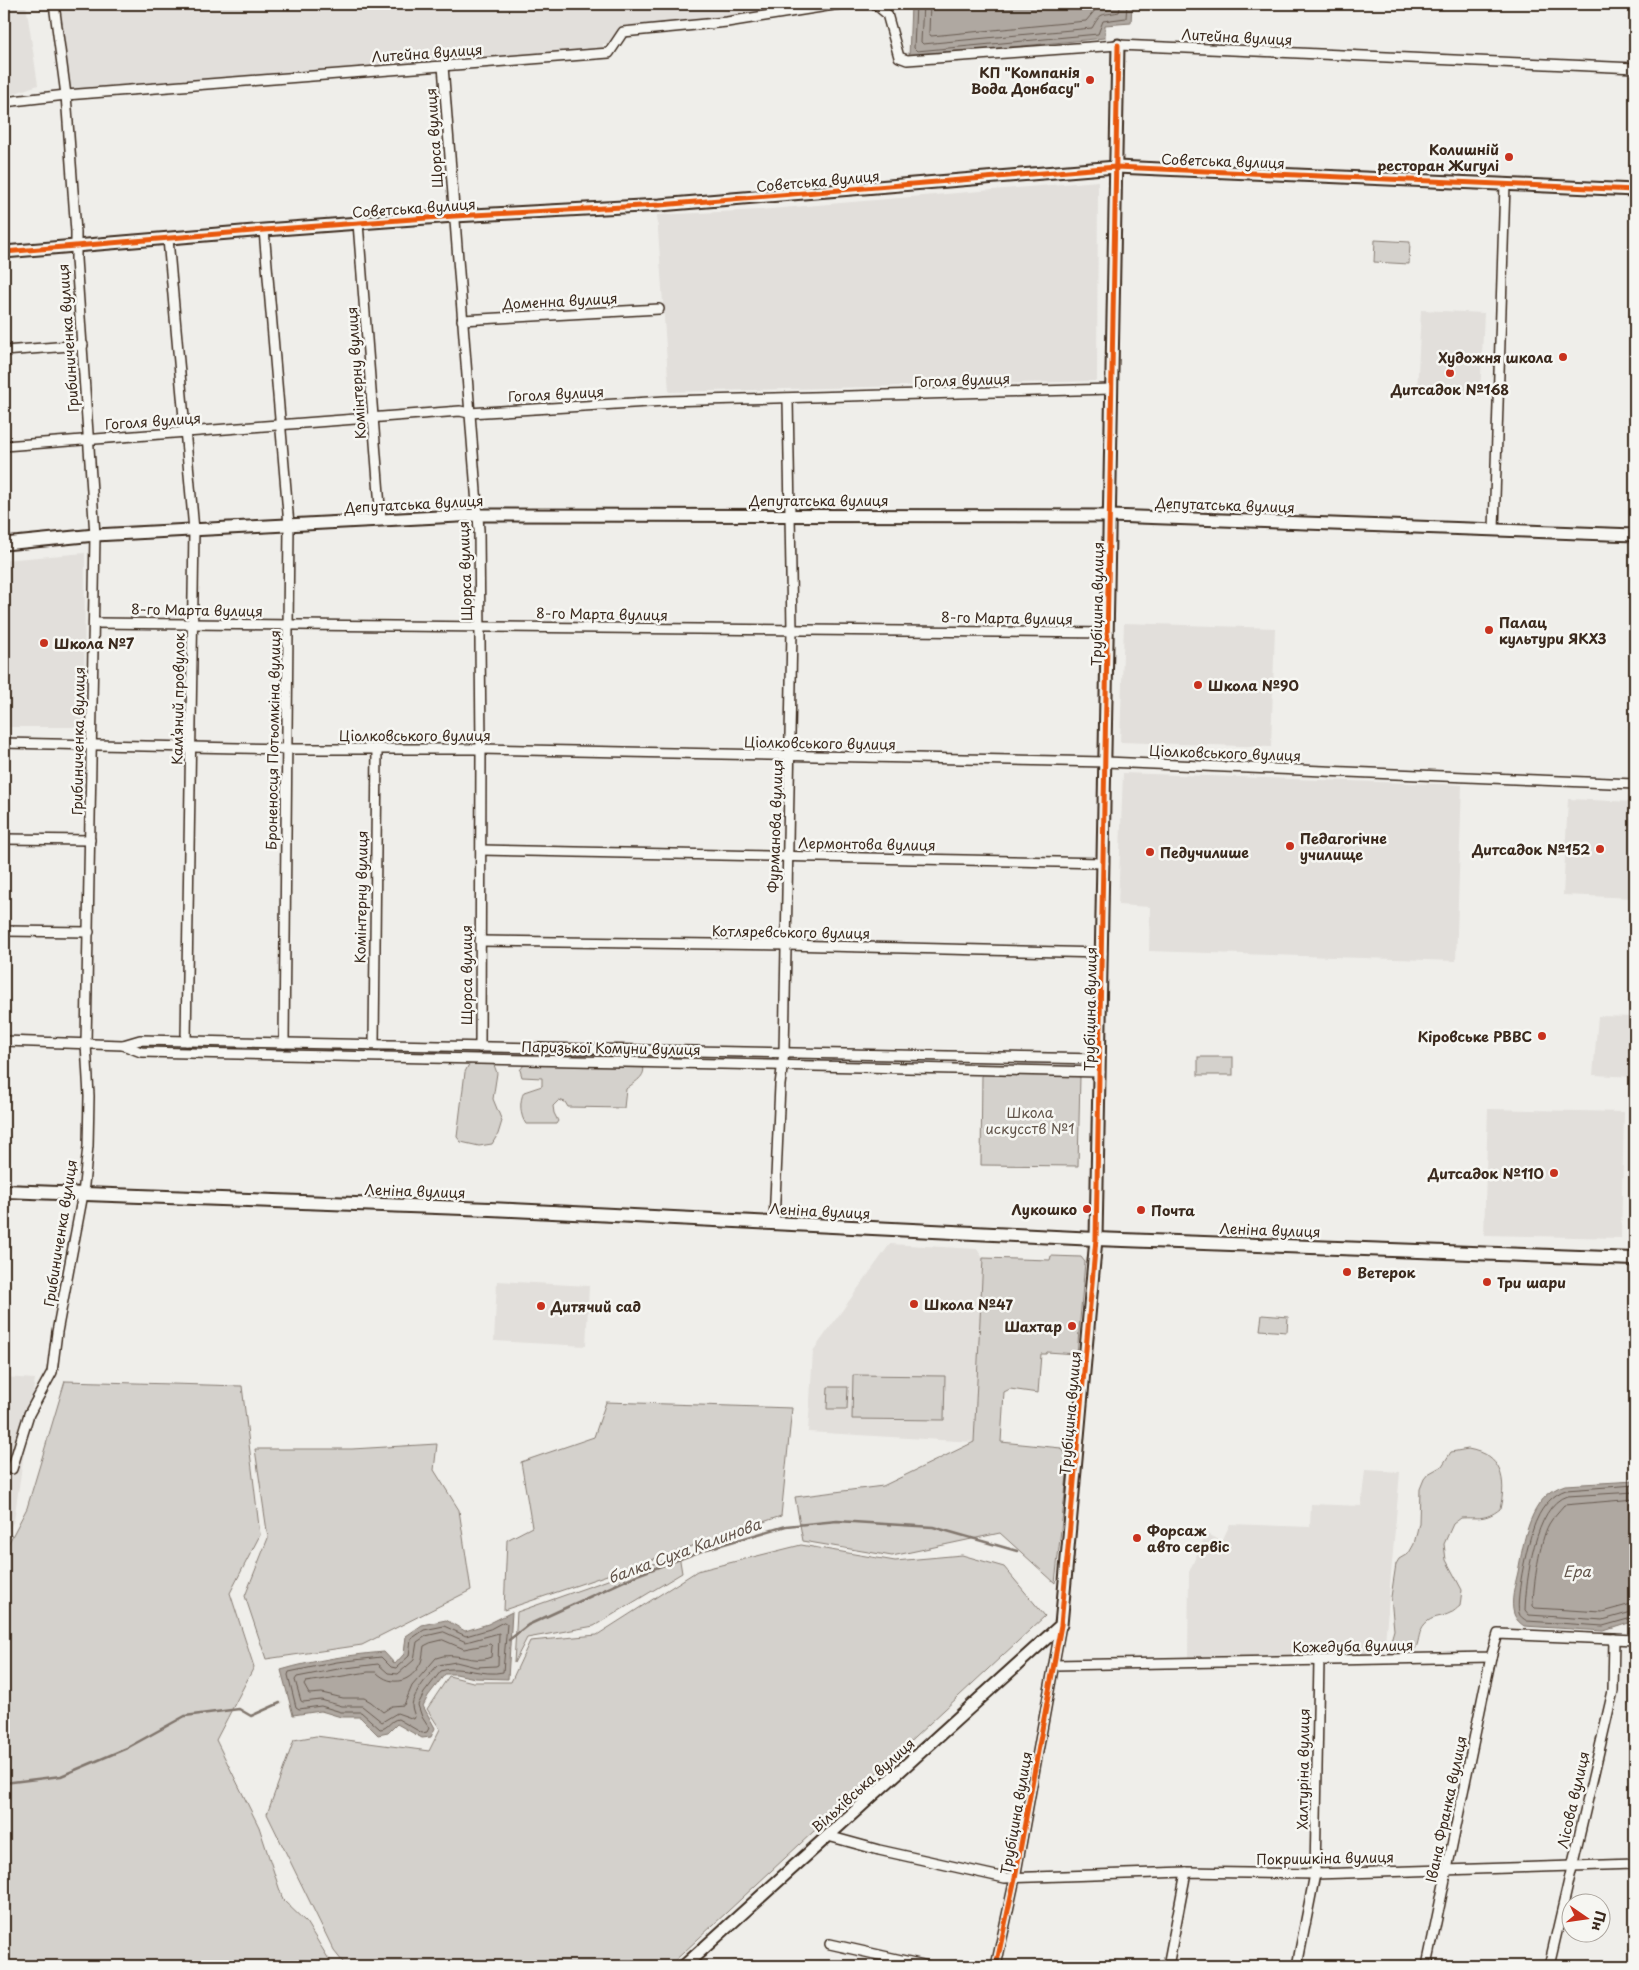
<svg xmlns="http://www.w3.org/2000/svg" width="1639" height="1970" font-family="'Playpen Sans',sans-serif">
<rect width="100%" height="100%" fill="#efeeea"/>
<filter id="ink" filterUnits="userSpaceOnUse"><feTurbulence type="fractalNoise" baseFrequency=".02" numOctaves="2"/><feDisplacementMap in="SourceGraphic" scale="10" xChannelSelector="R" yChannelSelector="G"/><feConvolveMatrix kernelMatrix="1 2 1 2 8 2 1 2 1" color-interpolation-filters="sRGB"/></filter>
<g filter="url(#ink)">
<g fill="#e2dfdb">
<polygon points="4,4 26,4 38,85 4,97"/>
<polygon points="60,4 819,4 735,19 621,30 614,44 603,44 603,50 69,90"/>
<polygon points="1098,181 1097,381 669,392 657,215 759,210"/>
<polygon points="1421,310 1484,313 1480,396 1417,393"/>
<polygon points="85,553 84,727 4,727 4,560"/>
<polygon points="1124,623 1275,628 1271,747 1120,742"/>
<polygon points="1632,634 1635,634 1635,686 1630,686"/>
<polygon points="1123,773 1462,785 1456,961 1149,951 1150,907 1118,905"/>
<polygon points="1568,799 1635,802 1635,898 1563,895"/>
<polygon points="1598,1016 1635,1017 1635,1077 1593,1075"/>
<polygon points="1488,1109 1624,1112 1621,1238 1484,1235"/>
<polygon points="890,1244 977,1249 983,1258 974,1442 808,1432 813,1351"/>
<polygon points="497,1281 589,1286 586,1346 494,1341"/>
<polygon points="4,1377 35,1379 14,1520 4,1541"/>
<polygon points="1365,1470 1400,1472 1384,1654 1188,1657 1189,1572 1206,1534 1222,1541 1230,1524 1310,1527 1311,1504 1361,1506"/>
</g>
<g fill="#d4d1cc" stroke="#887e75">
<polygon points="1375,240 1410,242 1409,264 1374,262"/>
<rect x="1198" y="1057" width="35" height="18"/>
<polygon points="474,1061 489,1061 494,1065 497,1073 493,1099 502,1121 498,1134 492,1144 479,1146 461,1142 457,1137 465,1072 468,1066"/>
<path d="M524,1065H643C647,1077 634,1082 626,1089L624,1108L568,1107L565,1102L559,1100L553,1106L554,1113L558,1121L556,1124H526C520,1116 519,1101 524,1092L542,1086V1078L522,1077L520,1070Z"/>
<polygon points="982,1074 1080,1076 1078,1166 981,1165"/>
<polygon points="1051,1256 1081,1257 1085,1262 1077,1354 1047,1352 1046,1354 1041,1354 1038,1393 1010,1389 1004,1392 1001,1442 1061,1448 1069,1458 1055,1583 1000,1533 892,1556 803,1541 795,1497 883,1486 974,1442 983,1258 1050,1260"/>
<polygon points="1262,1315 1288,1317 1287,1332 1260,1330"/>
<polygon points="853,1375 945,1376 944,1420 852,1419"/>
<polygon points="65,1381 242,1386 260,1535 230,1593 254,1667 216,1740 259,1827 283,1900 306,1922 333,1966 4,1966 4,1552 27,1508"/>
<polygon points="828,1387 848,1387 847,1409 827,1409"/>
<polygon points="606,1402 792,1408 781,1516 504,1610 507,1540 532,1527 521,1462 594,1437"/>
<polygon points="437,1444 434,1470 459,1510 471,1590 362,1645 266,1659 245,1596 268,1538 255,1449 352,1449"/>
<path d="M1468,1449C1502,1455 1507,1479 1500,1509C1485,1521 1477,1517 1461,1518L1453,1524L1444,1544L1446,1560L1462,1590L1460,1606C1457,1608 1454,1612 1450,1613C1443,1617 1435,1616 1428,1621C1410,1635 1430,1658 1389,1657L1388,1651L1394,1630L1391,1597L1396,1564L1399,1559L1409,1553L1414,1544L1419,1523L1420,1489L1424,1479L1428,1474L1442,1466L1451,1452Z"/>
<polygon points="801,1545 895,1561 962,1555 1004,1567 1045,1616 669,1966 346,1966 334,1951 267,1814 294,1740 316,1736 429,1751 440,1729 427,1709 449,1676 473,1682 511,1682 530,1641 597,1635 697,1571"/>
<polygon points="679,1555 682,1573 594,1626 527,1638 514,1663 517,1612"/>
</g>
<g fill="#afa8a1" stroke="#81766d">
<polygon points="911,4 1132,4 1131,23 1105,25 1105,38 909,57"/>
<path d="M1635,1481V1621L1604,1631L1524,1626C1520,1623 1516,1620 1514,1614C1510,1602 1515,1585 1518,1572C1524,1541 1529,1496 1565,1485Z"/>
<path d="M512,1612L508,1679L475,1678L456,1674H445L428,1696L423,1706L435,1728L431,1737L422,1738L397,1724L388,1733L378,1735L360,1717H341L321,1711L293,1715L281,1670C315,1660 349,1655 384,1652L395,1664L404,1654L406,1636L422,1625L446,1620L465,1631L488,1624Z"/>
</g>
<g fill="none" stroke-linecap="round" stroke-linejoin="round">
<g stroke="#695c52" stroke-width="1">
<polyline points="916,4 914,48 917,51 1098,34 1103,21 1126,18 1127,4"/>
<path d="M923,4L921,42L923,44L1092,28C1102,11 1100,16 1119,12L1121,4"/>
<polyline points="930,4 929,33 931,36 1086,21 1096,9 1113,4"/>
<path d="M1635,1485L1566,1490C1553,1494 1542,1507 1537,1519C1529,1534 1515,1598 1519,1613C1520,1617 1524,1619 1527,1621L1603,1626L1635,1617"/>
<path d="M1635,1492L1567,1496C1535,1505 1526,1581 1525,1610L1529,1615L1603,1620L1635,1611"/>
<path d="M1635,1499L1564,1505C1559,1511 1553,1517 1549,1524C1540,1540 1533,1586 1533,1606L1535,1608L1602,1612L1635,1603"/>
<path d="M504,1622L507,1624L503,1672C484,1677 458,1664 441,1671L424,1693L418,1705L422,1717L429,1728L427,1732L422,1733L398,1719C390,1720 388,1729 380,1729L361,1712H341L321,1706L299,1709L296,1707L288,1675L289,1672L337,1662L381,1657L391,1667L396,1668L409,1656L411,1639L424,1630L444,1626L466,1636L490,1629Z"/>
<path d="M444,1632L466,1642L499,1633L498,1665L496,1666L476,1667L456,1662L438,1665C430,1673 413,1694 412,1705C412,1709 414,1713 415,1717L414,1719L397,1713L382,1722L362,1706H342L321,1700L303,1702L301,1701L295,1680L297,1677L338,1669L378,1664L388,1673L398,1674L414,1660L417,1642L426,1636Z"/>
<path d="M443,1640L464,1649L490,1644L492,1646L491,1657C475,1665 455,1650 436,1658L412,1686L404,1705L392,1706L383,1712L371,1702L364,1698H343L322,1693L309,1694L304,1685L306,1682L368,1672H376C392,1688 412,1682 421,1662C423,1657 423,1651 424,1646L430,1643Z"/>
</g>
<g stroke="#81766d" stroke-width="2.5">
<polyline points="509,1640 528,1625 637,1575 707,1549 786,1526 837,1521 933,1527 1017,1551"/>
<polyline points="4,1783 61,1776 127,1748 185,1716 239,1709 251,1716 280,1703"/>
</g>
<g stroke="#3b2a1e" stroke-width="12">
<g id="minor">
<polyline points="875,4 887,14 899,57 907,60 1118,45 1635,68"/>
<polyline points="443,66 479,530 481,749 480,1047"/>
<polyline points="4,102 66,95 609,53 623,32 727,22 840,4"/>
<polyline points="358,223 381,520"/>
<polyline points="264,230 289,525 284,1043"/>
<polyline points="168,239 194,530 186,1041"/>
<polyline points="462,320 659,309"/>
<polyline points="4,351 83,345"/>
<polyline points="4,446 460,411 469,413 665,401 1112,389"/>
<polyline points="1494,530 1505,184"/>
<polyline points="95,623 1108,633"/>
<polyline points="4,743 287,749 481,749 1106,762 1635,784"/>
<polyline points="4,839 90,840"/>
<polyline points="481,850 1104,863"/>
<polyline points="4,931 89,932"/>
<polyline points="480,941 786,945 1102,953"/>
<polyline points="4,1041 123,1045 140,1040 1100,1059"/>
<polyline points="374,1044 377,749"/>
<polyline points="123,1045 141,1052 1100,1072"/>
<polyline points="774,1223 780,1085 784,1053 792,630 788,399"/>
<polyline points="12,1469 29,1414 52,1372 57,1332 83,1194 88,1146 89,1096 86,1044 95,535 76,259 76,232 66,95 54,4"/>
<polyline points="1054,1665 1491,1657 1498,1634 1635,1640"/>
<polyline points="828,1836 879,1850 1005,1878 1186,1872 1315,1874 1635,1864"/>
<polyline points="830,1944 928,1966"/>
<polyline points="996,1966 1015,1878 1061,1625"/>
<polyline points="1168,1966 1186,1872"/>
<polyline points="1297,1966 1315,1874 1319,1660"/>
<polyline points="1427,1966 1491,1657"/>
<polyline points="1549,1966 1613,1691 1614,1639"/>
</g>
</g>
<g stroke="#3b2a1e" stroke-width="15">
<g id="tertiary">
<polyline points="4,252 264,230 454,216 660,205 1116,167 1635,190"/>
<polyline points="4,544 95,535 477,515 1110,516 1635,535"/>
<polyline points="684,1966 1061,1625 1096,1239 1118,45"/>
</g>
</g>
<g stroke="#3b2a1e" stroke-width="16">
<polyline id="secondary" points="4,1191 490,1209 1096,1239 1635,1259"/>
</g>
<use href="#minor" stroke="#f6f6f2" stroke-width="9"/>
<use href="#tertiary" stroke="#f6f6f2" stroke-width="11"/>
<use href="#secondary" stroke="#f6f6f2" stroke-width="12"/>
<g stroke="#f6f6f2" stroke-width="8">
<g id="cycleway">
<polyline points="4,252 264,230 454,216 660,205 1116,167 1635,190"/>
<polyline points="996,1966 1015,1878 1061,1625 1096,1239 1118,45"/>
</g>
</g>
<use href="#cycleway" stroke="#e8590c" stroke-width="5"/>
</g>
</g>
<g fill="#c8321e" stroke="#f6f6f2" stroke-width="2">
<circle cx="1090" cy="80" r="5"/>
<circle cx="1509" cy="157" r="5"/>
<circle cx="1563" cy="357" r="5"/>
<circle cx="1450" cy="373" r="5"/>
<circle cx="1489" cy="630" r="5"/>
<circle cx="44" cy="643" r="5"/>
<circle cx="1198" cy="685" r="5"/>
<circle cx="1290" cy="846" r="5"/>
<circle cx="1600" cy="849" r="5"/>
<circle cx="1150" cy="852" r="5"/>
<circle cx="1542" cy="1036" r="5"/>
<circle cx="1554" cy="1173" r="5"/>
<circle cx="1087" cy="1209" r="5"/>
<circle cx="1141" cy="1210" r="5"/>
<circle cx="1347" cy="1272" r="5"/>
<circle cx="1487" cy="1282" r="5"/>
<circle cx="914" cy="1304" r="5"/>
<circle cx="541" cy="1306" r="5"/>
<circle cx="1072" cy="1326" r="5"/>
<circle cx="1137" cy="1538" r="5"/>
</g>
<g text-anchor="middle" dominant-baseline="central" stroke-width="5" stroke-linejoin="round" paint-order="stroke">
<g font-size="14" fill="#3b2a1e" stroke="#f6f6f2">
<text transform="translate(1237 37) rotate(3)">Литейна вулиця</text>
<text transform="translate(427 53) rotate(-4)">Литейна вулиця</text>
<text transform="translate(434 138) rotate(-94)">Щорса вулиця</text>
<text transform="translate(1223 161) rotate(2)">Советська вулиця</text>
<text transform="translate(818 181) rotate(-5)">Советська вулиця</text>
<text transform="translate(414 208) rotate(-4)">Советська вулиця</text>
<text transform="translate(560 301) rotate(-3)">Доменна вулиця</text>
<text transform="translate(68 338) rotate(-94)">Грибиниченка вулиця</text>
<text transform="translate(356 373) rotate(-94)">Комінтерну вулиця</text>
<text transform="translate(962 380) rotate(-2)">Гоголя вулиця</text>
<text transform="translate(556 394) rotate(-3)">Гоголя вулиця</text>
<text transform="translate(153 421) rotate(-4)">Гоголя вулиця</text>
<text x="819" y="500">Депутатська вулиця</text>
<text transform="translate(414 504) rotate(-3)">Депутатська вулиця</text>
<text transform="translate(1225 505) rotate(2)">Депутатська вулиця</text>
<text transform="translate(465 571) rotate(-92)">Щорса вулиця</text>
<text transform="translate(1097 604) rotate(-89)">Трубіцина вулиця</text>
<text transform="translate(197 610) rotate(1)">8-го Марта вулиця</text>
<text transform="translate(602 614) rotate(1)">8-го Марта вулиця</text>
<text transform="translate(1007 618) rotate(1)">8-го Марта вулиця</text>
<text transform="translate(178 699) rotate(-89)">Кам’яний провулок</text>
<text x="415" y="735">Ціолковського вулиця</text>
<text transform="translate(273 740) rotate(-89)">Броненосця Потьомкіна вулиця</text>
<text transform="translate(78 741) rotate(-89)">Грибиниченка вулиця</text>
<text transform="translate(820 743) rotate(1)">Ціолковського вулиця</text>
<text transform="translate(1225 753) rotate(2)">Ціолковського вулиця</text>
<text transform="translate(775 826) rotate(-88)">Фурманова вулиця</text>
<text transform="translate(867 844) rotate(1)">Лермонтова вулиця</text>
<text transform="translate(361 897) rotate(-89)">Комінтерну вулиця</text>
<text transform="translate(791 932) rotate(1)">Котляревського вулиця</text>
<text transform="translate(466 975) rotate(-90)">Щорса вулиця</text>
<text transform="translate(1090 1009) rotate(-89)">Трубіцина вулиця</text>
<text transform="translate(611 1048) rotate(1)">Паризької Комуни вулиця</text>
<text transform="translate(415 1191) rotate(2)">Леніна вулиця</text>
<text transform="translate(820 1211) rotate(3)">Леніна вулиця</text>
<text transform="translate(1270 1230) rotate(2)">Леніна вулиця</text>
<text transform="translate(60 1233) rotate(-81)">Грибиниченка вулиця</text>
<text transform="translate(1070 1413) rotate(-85)">Трубіцина вулиця</text>
<text transform="translate(1353 1646) rotate(-1)">Кожедуба вулиця</text>
<text transform="translate(1303 1769) rotate(-89)">Халтуріна вулиця</text>
<text transform="translate(863 1785) rotate(-42)">Вільхівська вулиця</text>
<text transform="translate(1573 1800) rotate(-77)">Лісова вулиця</text>
<text transform="translate(1446 1809) rotate(-78)">Івана Франка вулиця</text>
<text transform="translate(1016 1813) rotate(-80)">Трубіцина вулиця</text>
<text transform="translate(1325 1858) rotate(-1)">Покришкіна вулиця</text>
</g>
<g font-size="14" font-weight="bold" fill="#3b2a1e" stroke="#f6f6f2" text-anchor="start">
<text x="1080" y="72" text-anchor="end">КП "Компанія<tspan x="1080" dy="16">Вода Донбасу"</tspan></text>
<text x="1499" y="149" text-anchor="end">Колишній<tspan x="1499" dy="16">ресторан Жигулі</tspan></text>
<text x="1553" y="357" text-anchor="end">Художня школа</text>
<text x="1450" y="389" text-anchor="middle">Дитсадок №168</text>
<text x="1499" y="622">Палац<tspan x="1499" dy="16">культури ЯКХЗ</tspan></text>
<text x="54" y="643">Школа №7</text>
<text x="1208" y="685">Школа №90</text>
<text x="1300" y="838">Педагогічне<tspan x="1300" dy="16">училище</tspan></text>
<text x="1590" y="849" text-anchor="end">Дитсадок №152</text>
<text x="1160" y="852">Педучилише</text>
<text x="1532" y="1036" text-anchor="end">Кіровське РВВС</text>
<text x="1544" y="1173" text-anchor="end">Дитсадок №110</text>
<text x="1077" y="1209" text-anchor="end">Лукошко</text>
<text x="1151" y="1210">Почта</text>
<text x="1357" y="1272">Ветерок</text>
<text x="1497" y="1282">Три шари</text>
<text x="924" y="1304">Школа №47</text>
<text x="551" y="1306">Дитячий сад</text>
<text x="1062" y="1326" text-anchor="end">Шахтар</text>
<text x="1147" y="1530">Форсаж<tspan x="1147" dy="16">авто сервіс</tspan></text>
</g>
<g font-size="14" fill="#61544a" stroke="#f6f6f2">
<text x="1030" y="1112">Школа<tspan x="1030" dy="16">искусств №1</tspan></text>
</g>
<g font-size="15" font-style="italic" fill="#64564c" stroke="#f6f6f2">
<text transform="translate(684 1550) rotate(-20)">балка Суха Калинова</text>
<text x="1577" y="1570">Ера</text>
</g>
</g>
<rect width="1639" height="1970" fill="none" stroke="#f6f6f2" stroke-width="20"/>
<rect x="10" y="10" width="1619" height="1950" fill="none" stroke="#3b2a1e" stroke-width="2" filter="url(#ink)"/>
<g transform="translate(1586 1918) rotate(103)"><circle r="24" fill="#f6f6f2" stroke="#aba49d"/>
<path d="M0-4L9 19L0 12L-9 19Z" fill="#c8321e"/>
<text y="-8" font-size="14" font-weight="bold" text-anchor="middle" fill="#3b2a1e">Пн</text>
</g>
</svg>
